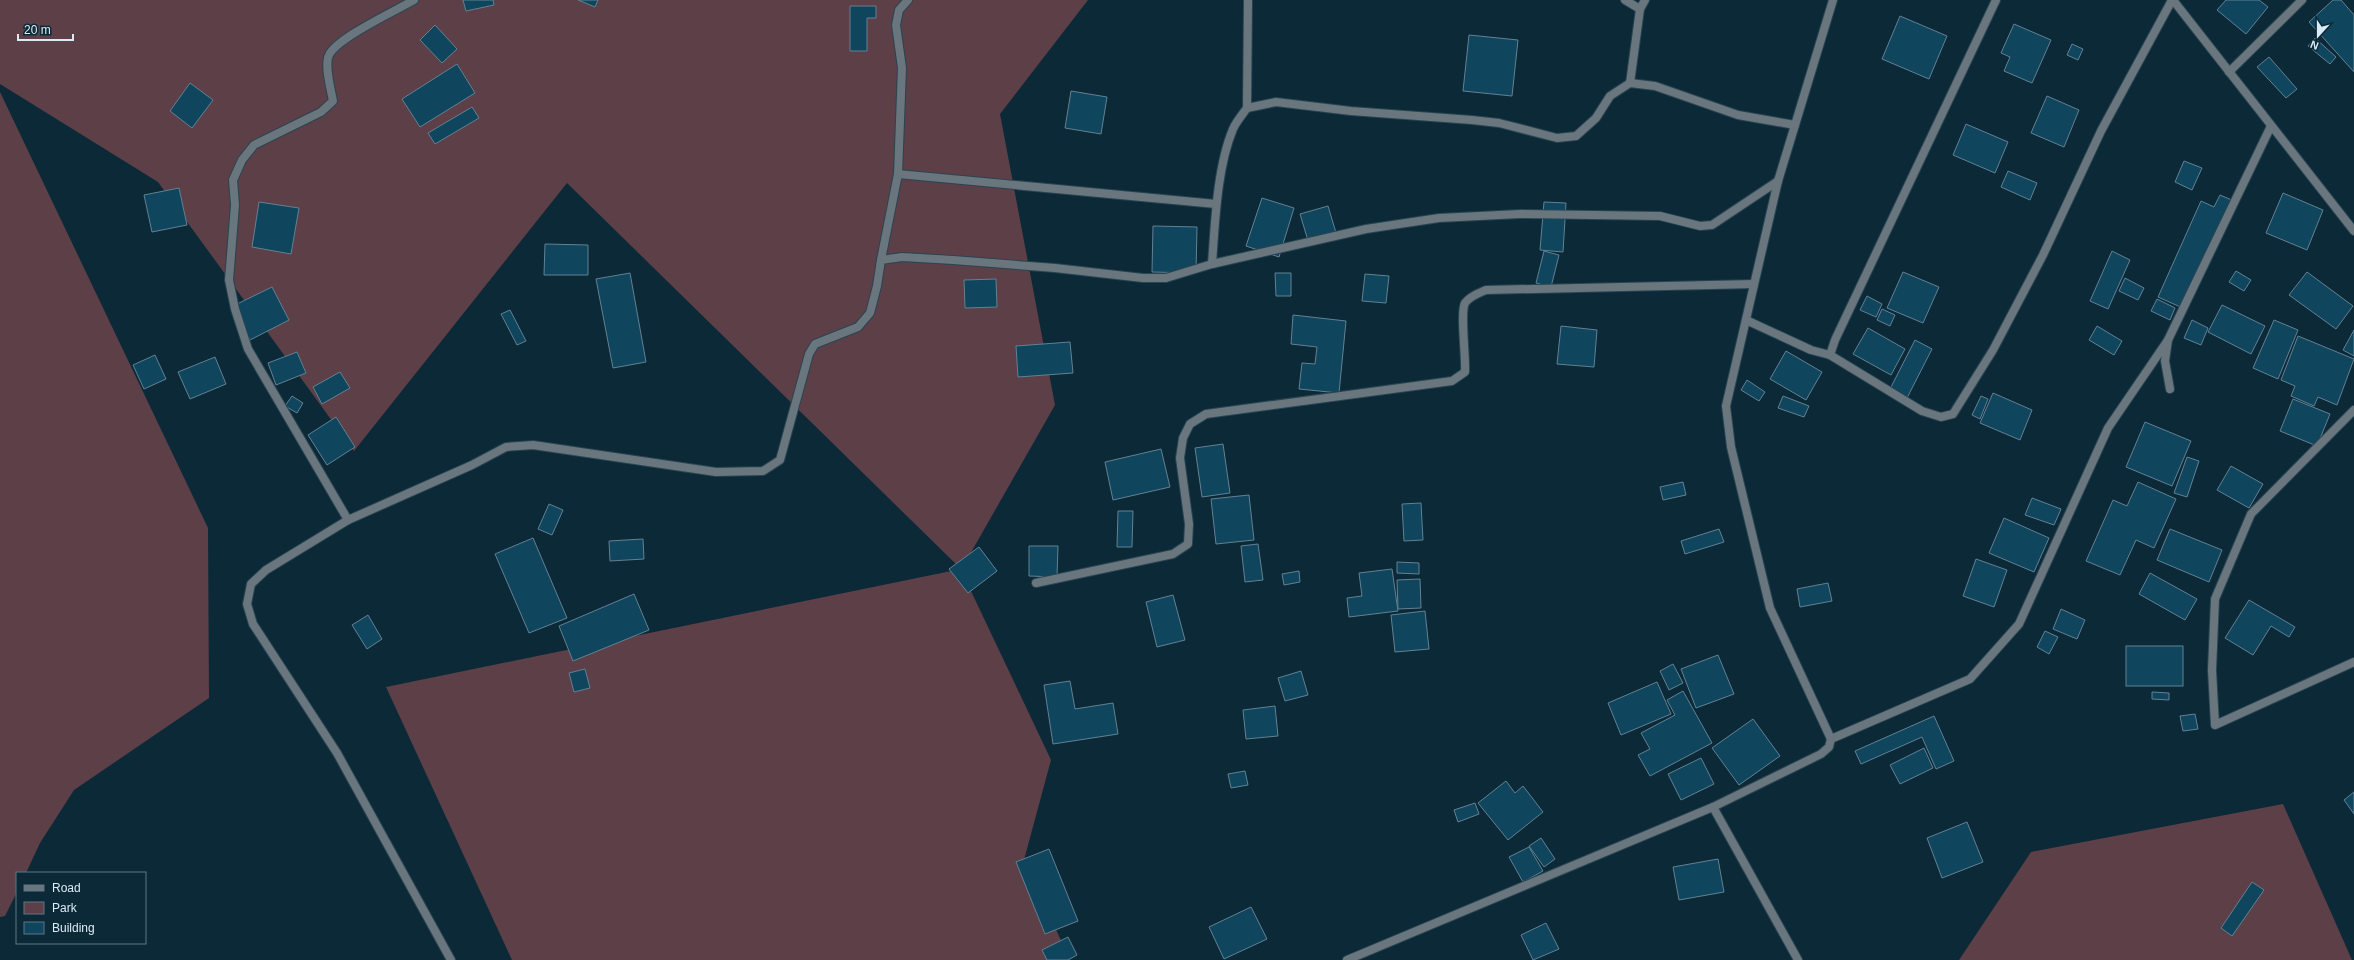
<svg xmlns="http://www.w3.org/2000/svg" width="2354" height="960" font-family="Arial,sans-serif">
<rect width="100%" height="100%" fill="#0c2938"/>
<g fill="#5d3f47">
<polygon points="0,0 1088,0 1000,114 1055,405 961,570 1051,760 1024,860 1070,960 512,960 386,687 961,569 567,183 354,451 158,182 0,84"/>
<polygon points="0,92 208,528 209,698 74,790 40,843 26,873 17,873 17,892 5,916 0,917"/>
<polygon points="2283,804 2352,960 1959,960 2031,852"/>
</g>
<g fill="#10455e" stroke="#638192">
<polygon points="463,0 493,0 494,5 466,11"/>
<polygon points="578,0 598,0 595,7"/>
<polygon points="2226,0 2259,0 2268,7 2246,34 2217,10"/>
<polygon points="2333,0 2341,0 2354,15 2354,72 2309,22"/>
<polygon points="850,6 876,6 876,18 867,18 867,51 850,51"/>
<polygon points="1900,16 1947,36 1929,79 1882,59"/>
<polygon points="2014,24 2051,40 2032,83 2004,71 2010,57 2001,53"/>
<polygon points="435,25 457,49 442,63 420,40"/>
<polygon points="1469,35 1518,40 1512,96 1463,91"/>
<polygon points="2315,38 2336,57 2330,64 2308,46"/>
<polygon points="2072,44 2083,49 2078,60 2067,55"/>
<polygon points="2269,57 2297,89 2286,98 2257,67"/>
<polygon points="457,64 475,93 420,127 402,99"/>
<polygon points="190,83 213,100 192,128 170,111"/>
<polygon points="1071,91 1107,97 1101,134 1065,128"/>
<polygon points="2047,96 2079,110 2064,147 2031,133"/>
<polygon points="472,107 479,118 435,144 428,133"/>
<polygon points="1966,124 2008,142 1995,173 1953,155"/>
<polygon points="2184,161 2202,168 2192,190 2175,182"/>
<polygon points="2008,171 2037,183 2030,200 2001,187"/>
<polygon points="179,188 187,225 152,232 144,195"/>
<polygon points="2283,193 2323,210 2307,250 2266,233"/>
<polygon points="2220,195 2234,201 2185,309 2158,297 2201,201 2214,207"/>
<polygon points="1262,198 1294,208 1279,257 1246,246"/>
<polygon points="259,202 299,208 291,254 252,247"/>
<polygon points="1544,202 1566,203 1563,252 1540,250"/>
<polygon points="1328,206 1337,236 1309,244 1300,214"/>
<polygon points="1153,226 1197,227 1196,273 1152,272"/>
<polygon points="545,244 588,245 588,275 544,275"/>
<polygon points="1544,251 1559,255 1551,287 1536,283"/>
<polygon points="2112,251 2130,260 2108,309 2090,301"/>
<polygon points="2236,271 2251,280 2244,291 2229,282"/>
<polygon points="1903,272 1939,287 1923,323 1887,308"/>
<polygon points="2307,272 2353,306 2336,329 2289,295"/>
<polygon points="630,273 646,362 613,368 596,279"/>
<polygon points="1275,273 1291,273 1291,296 1276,296"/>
<polygon points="1365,274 1389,276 1386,303 1362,301"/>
<polygon points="2125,278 2144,288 2138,300 2119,291"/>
<polygon points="996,279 997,307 965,308 964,280"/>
<polygon points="272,287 289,320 250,340 233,306"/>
<polygon points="1867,296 1882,304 1876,317 1860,310"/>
<polygon points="2157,299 2175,308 2170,320 2151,311"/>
<polygon points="2222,305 2265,326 2251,354 2208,332"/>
<polygon points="1882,309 1895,315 1890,326 1877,320"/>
<polygon points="510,310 526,341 517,345 501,314"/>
<polygon points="1293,315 1346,321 1339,393 1299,389 1302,363 1315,364 1317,347 1291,344"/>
<polygon points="2192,320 2208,328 2201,345 2184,338"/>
<polygon points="2274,320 2298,330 2278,379 2253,368"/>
<polygon points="1561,326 1597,330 1594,367 1557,364"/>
<polygon points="2097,326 2122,341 2114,355 2089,340"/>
<polygon points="1868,328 1905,349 1891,375 1853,354"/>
<polygon points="2354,330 2354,356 2343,350"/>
<polygon points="2298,336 2354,359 2337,405 2318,397 2314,406 2291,396 2295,386 2281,380"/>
<polygon points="1915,340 1932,349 1907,398 1890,389"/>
<polygon points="1070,342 1073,373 1018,377 1016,346"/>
<polygon points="1786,351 1822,372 1806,400 1770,379"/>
<polygon points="297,352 306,373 276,385 268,363"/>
<polygon points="155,355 166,379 144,389 133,365"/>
<polygon points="215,357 226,384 190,399 178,372"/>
<polygon points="340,372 350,388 322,404 313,387"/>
<polygon points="1747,380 1765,392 1759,401 1741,390"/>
<polygon points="1993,393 2032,410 2020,440 1980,423"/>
<polygon points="292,396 303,403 297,413 285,406"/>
<polygon points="1783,396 1809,406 1804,417 1778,408"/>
<polygon points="1981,396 1988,399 1980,419 1972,415"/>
<polygon points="2293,399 2330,414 2317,446 2280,431"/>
<polygon points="336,417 355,447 327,465 308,435"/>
<polygon points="2145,422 2191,441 2172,486 2126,467"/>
<polygon points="1223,444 1230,493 1202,497 1195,448"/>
<polygon points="1161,449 1170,487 1113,500 1105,462"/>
<polygon points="2187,457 2199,461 2187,497 2174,493"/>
<polygon points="2231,466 2263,484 2249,508 2217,490"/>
<polygon points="1683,482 1686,495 1663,500 1660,487"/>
<polygon points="2138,482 2176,499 2154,548 2136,540 2120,575 2086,561 2113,500 2127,506"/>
<polygon points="1249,495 1254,540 1216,544 1211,499"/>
<polygon points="2032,498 2061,509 2054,525 2025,515"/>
<polygon points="1421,503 1423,540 1404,541 1402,504"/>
<polygon points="549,504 563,510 552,535 538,529"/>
<polygon points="1118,511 1133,511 1132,547 1117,547"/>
<polygon points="2004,518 2049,538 2034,572 1989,553"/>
<polygon points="1719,529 1724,542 1685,554 1681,541"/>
<polygon points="2170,529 2222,550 2209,582 2157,560"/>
<polygon points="533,538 567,618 529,633 495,554"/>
<polygon points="643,539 644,559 610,561 609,541"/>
<polygon points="1258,544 1263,580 1245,582 1241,546"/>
<polygon points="1029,546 1058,546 1057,577 1029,576"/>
<polygon points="979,547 997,571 968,593 949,569"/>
<polygon points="1976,559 2007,570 1994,607 1963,596"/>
<polygon points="1397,562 1419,563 1419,574 1397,573"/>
<polygon points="1392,569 1398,611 1349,617 1347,598 1362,596 1359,573"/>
<polygon points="1299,571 1300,582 1284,585 1282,574"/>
<polygon points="2150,573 2197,599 2185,620 2139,594"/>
<polygon points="1420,579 1421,608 1398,609 1397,580"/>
<polygon points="1828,583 1832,601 1800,607 1797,589"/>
<polygon points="634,594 649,630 573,661 559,626"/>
<polygon points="1173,595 1185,640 1157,647 1146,602"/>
<polygon points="2249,600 2295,627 2289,637 2271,626 2253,655 2225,638"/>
<polygon points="2061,609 2085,620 2077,639 2053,629"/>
<polygon points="1425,611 1429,649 1395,652 1391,615"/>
<polygon points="368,615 382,639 367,649 352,625"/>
<polygon points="2045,631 2058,637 2049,654 2037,647"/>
<rect x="2126" y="646" width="57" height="40"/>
<polygon points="1718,655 1734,694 1696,708 1681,669"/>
<polygon points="1673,664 1683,683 1669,690 1660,671"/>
<polygon points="585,669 590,688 574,692 569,673"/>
<polygon points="1301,671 1308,695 1285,701 1278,678"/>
<polygon points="1070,681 1075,709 1113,703 1118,734 1053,744 1044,685"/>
<polygon points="1657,682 1671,714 1621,735 1608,703"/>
<polygon points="1683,691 1712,743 1650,776 1638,755 1650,749 1641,733 1675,715 1667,700"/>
<polygon points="2152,692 2169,693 2169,700 2152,699"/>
<polygon points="1275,706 1278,736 1246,739 1243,710"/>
<polygon points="2195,714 2198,729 2183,731 2180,716"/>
<polygon points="1934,716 1954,761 1936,769 1922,737 1861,764 1855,751"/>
<polygon points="1753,719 1780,756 1739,785 1712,748"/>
<polygon points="1924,748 1933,768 1900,784 1890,765"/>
<polygon points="1701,758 1714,784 1681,800 1668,774"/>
<polygon points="1245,771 1248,785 1231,788 1228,774"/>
<polygon points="1506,781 1515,793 1523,786 1543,812 1508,840 1478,803"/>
<polygon points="2354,792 2354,814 2344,800"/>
<polygon points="1475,803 1479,814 1458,822 1454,810"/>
<polygon points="1967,822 1983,862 1942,878 1927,838"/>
<polygon points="1541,838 1555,859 1544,867 1529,846"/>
<polygon points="1529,847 1543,871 1523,882 1509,857"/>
<polygon points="1049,849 1078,921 1045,934 1016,862"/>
<polygon points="1718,859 1724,892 1679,900 1673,867"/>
<polygon points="2252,882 2264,890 2232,936 2221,928"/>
<polygon points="1251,907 1267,939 1224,959 1209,927"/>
<polygon points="1546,923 1559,949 1533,960 1521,935"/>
<polygon points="1068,937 1077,955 1068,960 1047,960 1042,950"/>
</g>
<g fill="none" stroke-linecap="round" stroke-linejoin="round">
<g stroke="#294452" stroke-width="10">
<g id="street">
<polyline points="1625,0 1640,9"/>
<polyline points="2173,0 2354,231"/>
<polyline points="2229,72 2302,0"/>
<polyline points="1630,83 1640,9 1645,0"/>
<polyline points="1247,108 1248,0"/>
<polyline points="898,174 1216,204"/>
<polyline points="881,260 898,174 902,68 896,25 899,10 908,0"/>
<path d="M1212,264C1215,223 1217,167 1233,129C1236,122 1242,115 1247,108L1276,102L1351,111L1472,120L1499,123L1557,138L1576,136L1596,118L1610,96L1630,83L1655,86L1738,115L1795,125"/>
<polyline points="1746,320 1811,350 1830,355 1922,411 1941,417 1953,414 1993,350 2043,255 2101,131 2172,0"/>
<polyline points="1830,355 1835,340 1996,0"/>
<polyline points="2170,389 2165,361 2168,340 2271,126"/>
<polyline points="2354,410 2251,514 2215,599 2212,670 2215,725 2354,662"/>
<path d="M348,520L248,349L235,309L229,280L235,205L233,180L242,160L254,145L321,112L333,101C331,90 324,65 329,55C337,38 395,11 414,0"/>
<path d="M1036,583L1173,554L1188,544L1189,524L1180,458L1183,438L1190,424L1206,414L1452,381L1465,372C1466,357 1460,312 1465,303C1470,296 1479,293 1486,290L1754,284"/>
<polyline points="1831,739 1970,679 2019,624 2108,428 2168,340"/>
<polyline points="1713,807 1798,960"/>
<polyline points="451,960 337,753 253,624 247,604 251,584 266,570 348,520 472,465 506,447 533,445 716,472 763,471 780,460 809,354 815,344 858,327 870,313 877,286 881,260 902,257 953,260 1055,268 1143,278 1166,278 1212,264 1366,229 1439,218 1520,214 1660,216 1700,226 1712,225 1778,181"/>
<polyline points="1347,960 1713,807 1821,754 1829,747 1831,739 1770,608 1731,447 1726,406 1778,181 1833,0"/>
</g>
</g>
<use href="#street" stroke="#69767e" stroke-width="8"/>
</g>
<rect x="16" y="872" width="130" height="72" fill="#0c2938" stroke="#5f7784"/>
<rect x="24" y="885" width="20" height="6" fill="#69767e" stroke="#5f7784"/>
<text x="52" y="892" font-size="12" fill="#dbebf5">Road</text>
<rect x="24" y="902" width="20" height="12" fill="#5d3f47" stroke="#5f7784"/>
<text x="52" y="912" font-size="12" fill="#dbebf5">Park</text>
<rect x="24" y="922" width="20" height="12" fill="#10455e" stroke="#5f7784"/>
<text x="52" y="932" font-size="12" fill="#dbebf5">Building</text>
<g transform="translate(2318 36) rotate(201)" stroke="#0c2938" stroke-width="3" paint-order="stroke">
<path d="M0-3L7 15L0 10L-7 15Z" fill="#dbebf5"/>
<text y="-6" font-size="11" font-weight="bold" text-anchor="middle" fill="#dbebf5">N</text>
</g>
<path d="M18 34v6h55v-6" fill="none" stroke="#dbebf5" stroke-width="2"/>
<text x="24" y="34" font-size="12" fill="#dbebf5" stroke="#0c2938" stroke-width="3" paint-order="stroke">20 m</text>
</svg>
